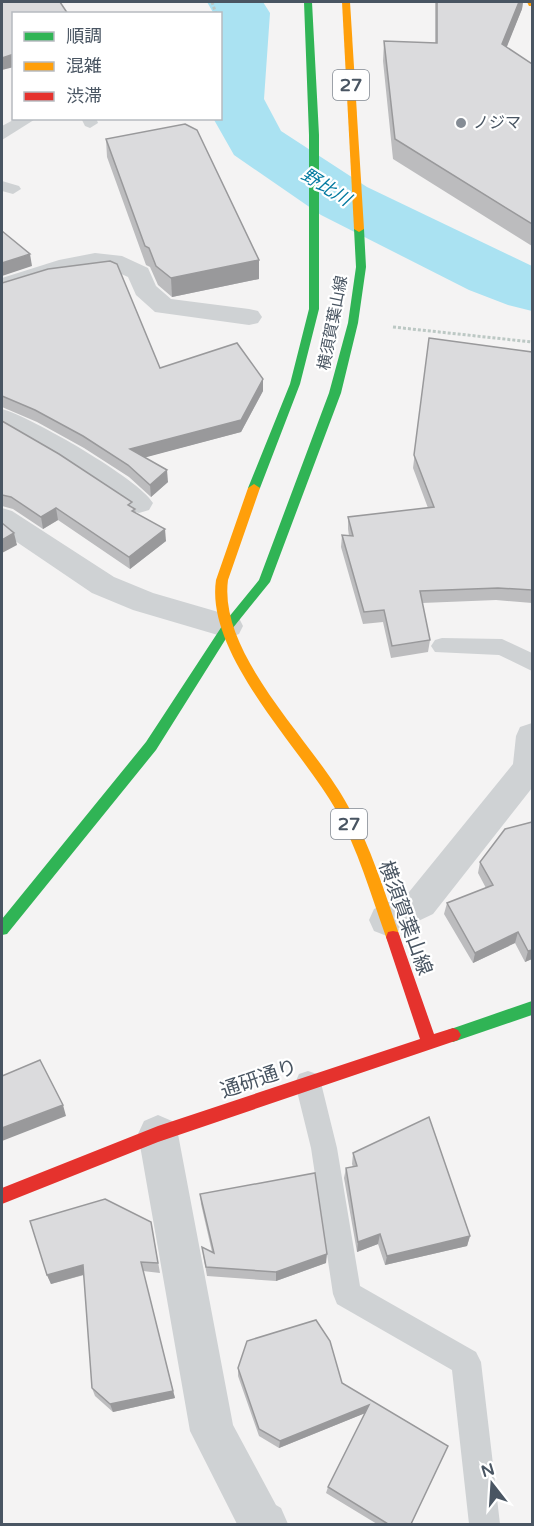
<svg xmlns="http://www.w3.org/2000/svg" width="534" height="1526" font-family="'Varela Round','Noto Sans JP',sans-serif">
<rect width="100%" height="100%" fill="#f4f3f3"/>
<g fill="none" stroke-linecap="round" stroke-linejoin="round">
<polygon fill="#aae2f2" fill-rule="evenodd" points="207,2 263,2 270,13 264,99 281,131 367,187 532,266 532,311 508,305 469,290 321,215 234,155 213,118 220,118 220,14 214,14"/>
<g stroke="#bcc8c4" stroke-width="3" stroke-dasharray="3 2" stroke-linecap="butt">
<polyline points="212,2 216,14"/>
<polyline points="393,327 532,342"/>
</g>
<g fill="#cfd2d4" fill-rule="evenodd">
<polygon points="17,118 37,118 2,140 2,126"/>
<polygon points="81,118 96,118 98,123 90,128 85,126"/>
<polygon points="2,181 19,186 21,189 13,194 2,191"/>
<polygon points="442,638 502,639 532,653 532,671 499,655 435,652 431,646 435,640"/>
<polygon points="308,1071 317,1074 321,1083 337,1148 360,1286 476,1352 481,1362 500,1524 469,1524 452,1370 337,1304 333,1294 311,1148 295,1083 299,1074"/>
</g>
<g fill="#cfd2d4" fill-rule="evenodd">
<path d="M95,253L122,256L148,268L156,286L171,299L249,309L258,311L262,317L258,323L249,325L155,312L136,295L128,277C83,255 47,285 2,294V278L59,260Z"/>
<path d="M2,409C31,417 139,479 153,503L149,510L139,513L129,510L62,464L2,429Z"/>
<polygon points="2,508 12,511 114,577 153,593 239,618 243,626 239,634 228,638 133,610 92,593 2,532"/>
<polygon points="532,723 532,788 433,914 387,936 374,931 369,920 374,909 409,892 513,764 516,736 520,727"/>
<polygon points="158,1115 172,1121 178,1134 233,1425 276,1505 281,1508 288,1524 237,1524 190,1431 138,1134 144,1121"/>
</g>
<g fill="#30b455" fill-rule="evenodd">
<polygon points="304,2 312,2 319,135 319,309 300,384 260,488 254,492 248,488 290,384 309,309 309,135"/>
<polygon points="359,226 364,229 366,267 358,323 341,393 270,582 232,629 156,750 7,934 2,935 2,919 146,742 224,623 259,580 329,393 348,323 356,267 354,229"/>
<polygon points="532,1001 532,1015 453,1042 448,1040 445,1035 448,1030"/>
</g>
<g fill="#ff9f0a" fill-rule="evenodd">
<polygon points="342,2 350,2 364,229 359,232 354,229"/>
<polygon points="527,2 532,2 532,6 529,6"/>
<path d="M254,484L260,488L228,580C218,656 314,742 348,806C371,847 385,893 400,937L398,942L393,943L388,942L386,937C371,895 358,849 336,810C301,748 205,655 216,580L248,488Z"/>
</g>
<polygon fill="#e5322d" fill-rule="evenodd" points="393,931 398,932 400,937 434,1034 453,1028 458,1030 461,1035 458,1040 158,1142 2,1204 2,1188 158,1126 420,1039 386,937 388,932"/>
</g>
<g fill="#bcbcbe">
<polygon points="435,2 523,2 522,9 506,47 532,64 532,246 393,159 383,61 384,41 435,43"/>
<polygon points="106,139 259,260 259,279 172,297 158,285 150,267 146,265 107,157"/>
<polygon points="2,283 160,368 263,379 263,391 241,432 145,457 168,482 151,497 129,477 84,448 37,422 2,407"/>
<polygon points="429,338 532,352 532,603 496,600 422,603 430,640 428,652 391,658 383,622 363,624 341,547 342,535 349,536 348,529 348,517 428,508 413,468"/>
<polygon points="2,421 135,509 136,513 166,541 130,569 58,520 43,529 13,509 2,506"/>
<polygon points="532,822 532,959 525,962 515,943 473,963 444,914 447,903 486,888 478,873 480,862"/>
<polygon points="353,1153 470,1236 467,1246 385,1265 378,1244 357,1252 344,1178 346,1168 353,1167 352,1164"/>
<polygon points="200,1194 326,1263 276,1281 207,1276 202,1247 212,1252 201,1204"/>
<polygon points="151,1222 160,1273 143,1271 175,1398 113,1412 95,1396 92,1388 84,1275 51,1284 47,1275"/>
<polygon points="238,1368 342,1383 448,1446 411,1524 377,1524 326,1493 328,1487 365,1413 279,1448 259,1436 238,1376"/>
</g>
<g fill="#99999b">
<polygon points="519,2 523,2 522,9 500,64 502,44"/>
<polygon points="14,54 14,67 2,70 2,58"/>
<polygon points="30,254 32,266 2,276 2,263"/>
<polygon points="259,260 259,279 172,297 171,278"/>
<polygon points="263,379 263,391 241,432 132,461 130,449"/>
<polygon points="167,470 168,482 151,497 150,485"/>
<polygon points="56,508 58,520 43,529 41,517"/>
<polygon points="165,529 166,541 130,569 129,557"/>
<polygon points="14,533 17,545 2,553 2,540"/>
<polygon points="518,932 515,943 473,963 475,953"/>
<polygon points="532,950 532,959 525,962 528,951"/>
<polygon points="63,1105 66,1116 2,1141 2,1128"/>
<polygon points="380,1234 378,1244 357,1252 358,1242"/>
<polygon points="470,1236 467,1246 385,1265 387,1256"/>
<polygon points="327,1254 326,1263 276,1281 276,1272"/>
<polygon points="83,1265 86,1274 51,1284 47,1275"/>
<polygon points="173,1391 175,1398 113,1412 110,1404"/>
<polygon points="369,1405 368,1412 279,1448 280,1441"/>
</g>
<g fill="#dbdbdd" stroke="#99999b" stroke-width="1.5">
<polygon points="2,2 60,2 68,14 14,14 14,54 2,58"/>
<polygon points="437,2 519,2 502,44 532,64 532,224 395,139 384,41 437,43"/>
<polygon points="185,124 197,130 259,260 171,278 156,266 149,248 145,246 106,139"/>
<polygon points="2,231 30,254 2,263"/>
<polygon points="110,261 117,264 160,368 237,343 263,379 241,420 130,449 167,470 150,485 128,465 83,436 35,410 2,396 2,283 48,269"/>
<polygon points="429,338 532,352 532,590 498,588 420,591 430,640 392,646 384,610 364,612 342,535 353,536 348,517 434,507 414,455"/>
<polygon points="2,421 59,454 132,502 128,505 135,509 132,511 165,529 129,557 56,508 41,517 11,497 2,495"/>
<polygon points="2,523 14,533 2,540"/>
<polygon points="532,822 532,950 528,951 518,932 475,953 447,903 493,885 480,862 505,829"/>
<polygon points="40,1060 63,1105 2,1128 2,1076"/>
<polygon points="429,1117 470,1236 387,1256 380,1234 358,1242 346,1168 357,1166 353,1153"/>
<polygon points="315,1173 327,1254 276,1272 206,1267 202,1247 214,1253 200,1194"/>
<polygon points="105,1199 151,1222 158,1263 141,1262 173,1391 110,1404 92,1388 83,1265 47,1275 30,1221"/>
<polygon points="316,1320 330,1341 342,1383 448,1446 411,1524 388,1524 328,1487 369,1405 280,1441 259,1429 238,1368 247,1341"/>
</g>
<circle fill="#858c95" stroke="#fff" stroke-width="2" cx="461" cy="123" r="6"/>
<g text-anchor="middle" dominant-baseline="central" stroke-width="4.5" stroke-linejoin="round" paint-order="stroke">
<g font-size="16" fill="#495562" stroke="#fff" text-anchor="start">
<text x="473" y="123">ノジマ</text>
</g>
<g font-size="16" fill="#495562" stroke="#fff">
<text transform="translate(333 323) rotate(-79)">横須賀葉山線</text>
</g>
<g fill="#fff" stroke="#808891" stroke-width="1.5">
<rect x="333" y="70" width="36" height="30" rx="4.5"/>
<rect x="331" y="809" width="36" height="30" rx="4.5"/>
</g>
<g font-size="18" font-weight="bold" fill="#495562">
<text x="351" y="85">27</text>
<text x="349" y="824">27</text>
</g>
<g font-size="18" font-style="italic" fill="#057ba1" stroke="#fff">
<text transform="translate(326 187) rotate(32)">野比川</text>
</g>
<g font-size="20" fill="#495562" stroke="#fff">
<text transform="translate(405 918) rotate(70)">横須賀葉山線</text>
<text transform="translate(259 1079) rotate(-19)">通研通り</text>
</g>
</g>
<rect width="534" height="1526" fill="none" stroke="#495562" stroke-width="6"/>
<rect x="12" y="12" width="210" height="108" fill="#ffffff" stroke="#b6bbc0" stroke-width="1.5"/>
<rect x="24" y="32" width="30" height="9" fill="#30b455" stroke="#b6bbc0" stroke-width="1.5"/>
<text x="66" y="42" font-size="18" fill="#495562">順調</text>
<rect x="24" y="62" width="30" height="9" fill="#ff9f0a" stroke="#b6bbc0" stroke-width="1.5"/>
<text x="66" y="72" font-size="18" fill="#495562">混雑</text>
<rect x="24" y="92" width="30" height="9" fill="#e5322d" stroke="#b6bbc0" stroke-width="1.5"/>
<text x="66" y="102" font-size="18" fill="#495562">渋滞</text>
<g transform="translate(492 1484) rotate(343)" stroke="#ffffff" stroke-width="4.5" paint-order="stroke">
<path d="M0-4.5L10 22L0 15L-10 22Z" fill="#495562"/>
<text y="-9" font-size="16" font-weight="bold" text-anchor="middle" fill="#495562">N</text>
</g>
</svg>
